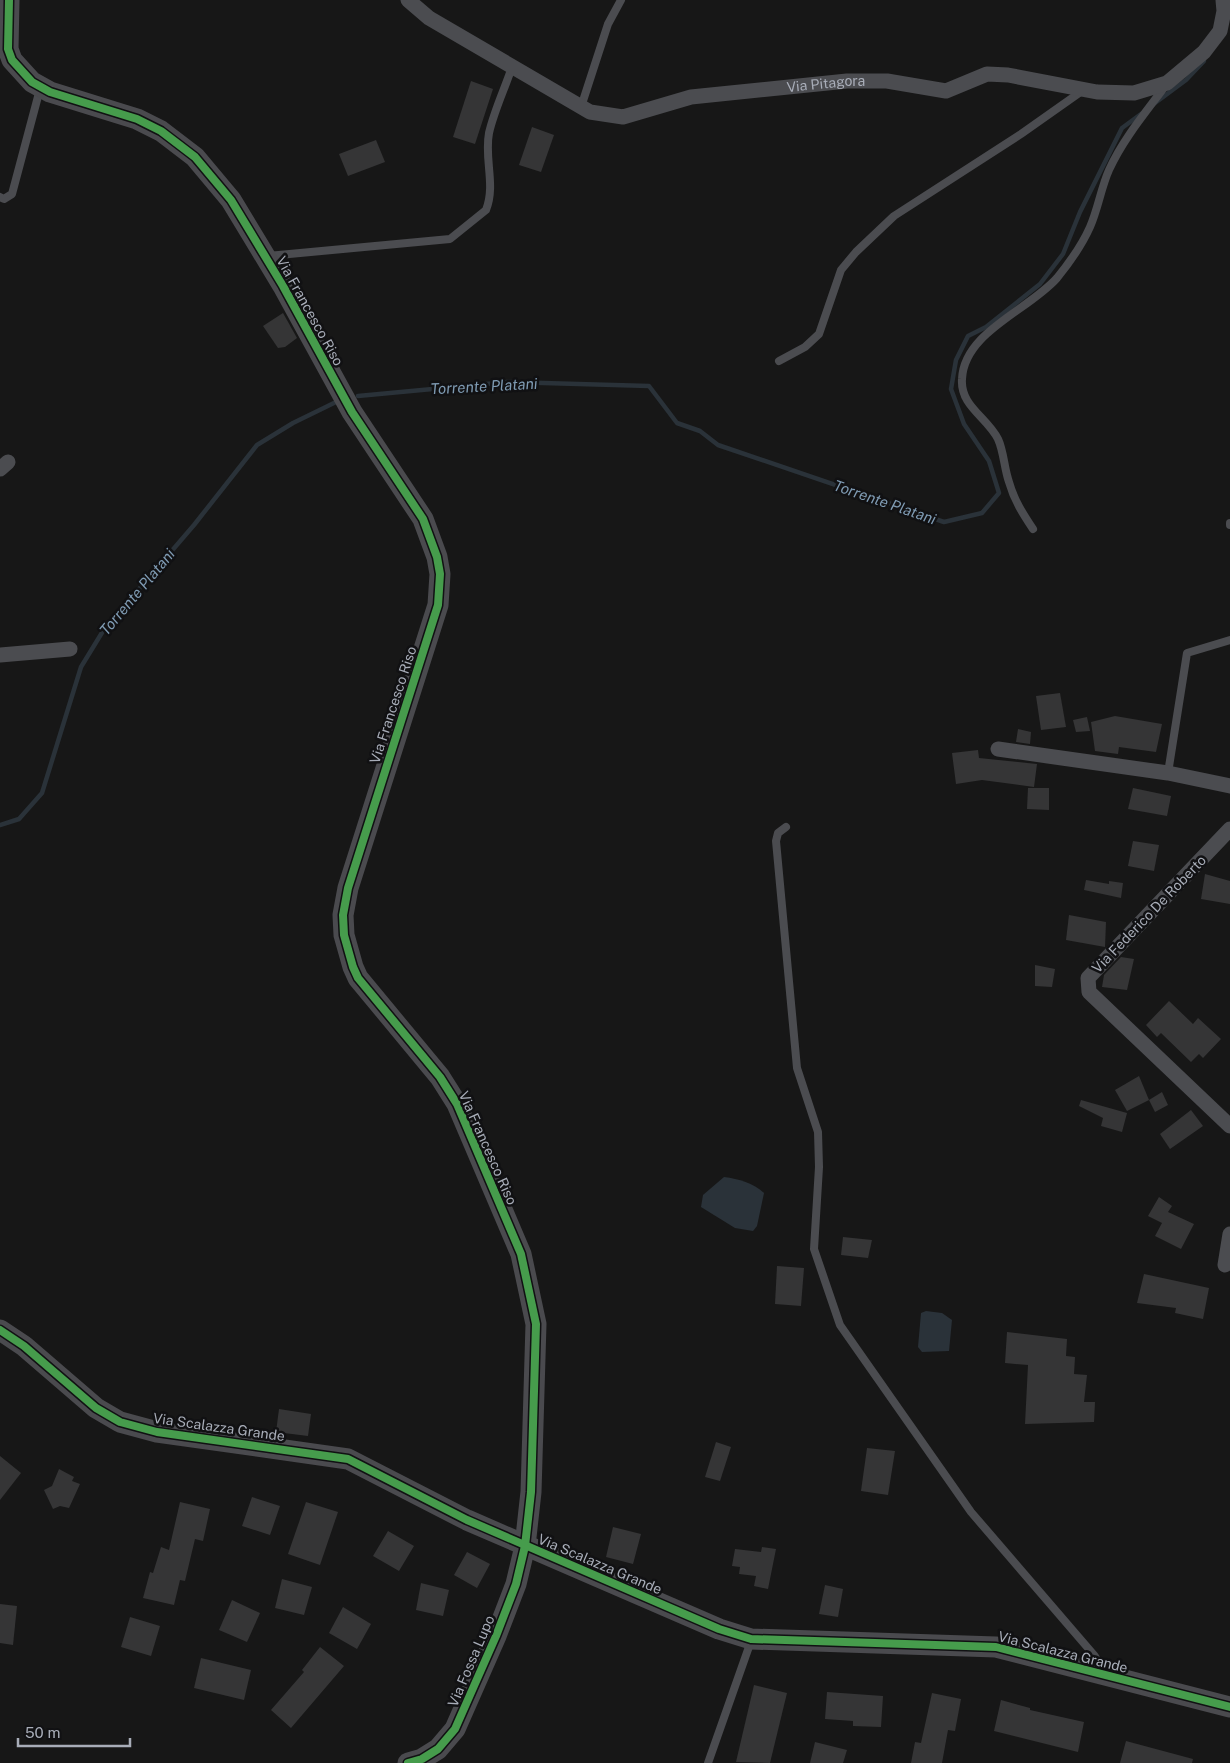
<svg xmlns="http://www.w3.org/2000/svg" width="1230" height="1763" font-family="'Public Sans',sans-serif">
<rect width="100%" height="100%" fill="#171717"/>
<g fill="#2a3239">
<path d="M724,1177C739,1179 753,1183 764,1193L757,1226L753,1231L735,1228L701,1207L703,1195Z"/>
<polygon points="926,1311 942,1313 952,1320 949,1351 922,1352 918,1347 921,1313"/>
</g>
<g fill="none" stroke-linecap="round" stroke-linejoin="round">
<g stroke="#2a3239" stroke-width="4.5">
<polyline points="1155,103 1186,80 1204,61"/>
<polyline points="358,396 507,382 649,386 677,423 700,431 718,445 944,522 982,513 999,493 989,461 964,424 951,389 956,360 968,336 986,327 1040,284 1063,254 1080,212 1122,128 1141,114"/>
<polyline points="0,825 19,819 42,793 81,667 103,631 194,525 257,445 293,423 336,402"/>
</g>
</g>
<g fill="#353536">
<polygon points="471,81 493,89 475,144 453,137"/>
<polygon points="532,127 554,135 541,172 519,165"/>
<polygon points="376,140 385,162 348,176 339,154"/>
<polygon points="283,313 297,338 285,347 278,348 263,326"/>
<polygon points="1060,693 1066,727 1041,730 1036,696"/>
<polygon points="1115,716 1162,724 1156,752 1119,747 1118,754 1095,751 1091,722"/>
<polygon points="1087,717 1090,731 1076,732 1073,720"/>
<polygon points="1018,729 1031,732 1030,744 1016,742"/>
<polygon points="978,750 979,758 1037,764 1034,787 982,780 956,784 952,753"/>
<polygon points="1028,788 1049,788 1049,810 1027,809"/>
<polygon points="1133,788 1171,796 1167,816 1128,809"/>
<polygon points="1133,841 1159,845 1154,871 1128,866"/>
<polygon points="1205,874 1230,881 1230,904 1201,899"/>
<polygon points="1086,880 1109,884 1109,881 1123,883 1121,898 1084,890"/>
<polygon points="1069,915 1106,922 1105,947 1066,940"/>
<polygon points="1121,957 1134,959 1127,990 1102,987 1104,975"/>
<polygon points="1035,965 1055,969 1052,987 1035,986"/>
<polygon points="1169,1001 1193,1024 1198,1018 1221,1039 1203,1058 1199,1054 1191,1062 1161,1033 1157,1037 1146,1025"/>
<polygon points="1139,1076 1149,1100 1127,1111 1115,1090"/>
<polygon points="1162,1092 1168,1105 1155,1112 1149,1100"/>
<polygon points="1081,1100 1127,1113 1122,1132 1101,1126 1103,1118 1079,1106"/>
<polygon points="1191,1110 1203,1126 1170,1149 1160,1134"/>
<polygon points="1159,1197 1172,1206 1168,1212 1194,1224 1181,1249 1155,1236 1162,1223 1148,1216"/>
<polygon points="843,1237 872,1240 868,1258 841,1255"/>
<polygon points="777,1266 804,1268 801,1306 775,1304"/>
<polygon points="1144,1274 1209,1288 1203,1319 1175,1313 1176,1308 1137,1303"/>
<polygon points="1007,1332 1067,1339 1066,1356 1075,1357 1074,1374 1087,1375 1084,1402 1095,1402 1094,1422 1025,1424 1028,1365 1005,1363"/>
<polygon points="279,1409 311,1414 308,1436 276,1432"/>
<polygon points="716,1442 731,1447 720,1481 705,1477"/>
<polygon points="867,1448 895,1451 888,1495 861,1491"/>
<polygon points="0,1456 21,1473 0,1500"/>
<polygon points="59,1469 74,1477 72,1481 80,1484 69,1508 60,1506 53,1509 44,1490 52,1486"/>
<polygon points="252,1497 280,1506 270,1535 242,1526"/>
<polygon points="180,1502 210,1509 203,1541 195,1539 185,1581 180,1580 174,1605 143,1598 150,1572 153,1573 161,1547 169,1550"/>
<polygon points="306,1502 338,1512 320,1565 288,1554"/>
<polygon points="613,1527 641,1534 633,1564 606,1557"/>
<polygon points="388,1531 414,1546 399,1571 373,1556"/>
<polygon points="762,1547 776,1549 768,1589 754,1586 756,1576 739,1574 740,1567 732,1566 735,1549 761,1552"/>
<polygon points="467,1552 490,1564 477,1588 454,1575"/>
<polygon points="282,1579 312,1587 304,1615 275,1608"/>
<polygon points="421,1583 449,1590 443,1616 416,1610"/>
<polygon points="825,1585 843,1589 838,1617 819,1614"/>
<polygon points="232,1600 260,1613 247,1642 219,1630"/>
<polygon points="0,1604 17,1606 13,1645 0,1643"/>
<polygon points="343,1607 371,1624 357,1649 329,1633"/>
<polygon points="130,1617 160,1626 151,1656 121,1647"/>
<polygon points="320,1647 344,1666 291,1728 271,1710 304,1672 302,1670"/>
<polygon points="201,1658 251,1670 244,1700 194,1688"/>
<polygon points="754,1685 787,1693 770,1763 736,1762"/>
<polygon points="827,1692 883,1696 881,1727 853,1726 853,1721 825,1719"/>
<polygon points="932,1693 961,1699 955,1731 948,1730 942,1763 911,1763 915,1742 921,1743"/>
<polygon points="1001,1700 1030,1708 1030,1710 1084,1722 1078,1752 994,1731"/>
<polygon points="1126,1741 1193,1759 1192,1763 1120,1763"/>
<polygon points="815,1742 847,1750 843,1763 810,1763"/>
</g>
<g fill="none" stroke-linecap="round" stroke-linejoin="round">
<g stroke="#4b4c50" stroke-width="8">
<polyline points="581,107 608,24 621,0"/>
<polyline points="0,197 4,199 12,194 40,89"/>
<path d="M268,256L450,239L486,210C496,185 484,159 489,133C494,111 505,88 512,67"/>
<polyline points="779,361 805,347 819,334 841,270 856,252 894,216 1021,134 1082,91"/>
<polyline points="1230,523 1230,525"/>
<path d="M1033,529C1023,514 1014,500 1009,482C1004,468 1004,452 998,439C987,417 960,406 962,379C964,332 1029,310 1057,278C1070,262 1082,245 1090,227C1098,209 1101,188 1109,170C1123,139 1146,112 1166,85"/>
<polyline points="1168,773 1187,653 1230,640"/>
<polyline points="786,827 778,833 776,841 797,1068 818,1132 819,1167 814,1249 840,1325 971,1512 1094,1655 1103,1669"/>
<polyline points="708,1763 751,1641"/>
</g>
<g stroke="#4b4c50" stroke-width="15">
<path id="s1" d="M408,0L429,18L590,112L623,117L691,97L847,81H887L946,91L987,74L1008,75L1097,92L1134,93L1167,83L1204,52L1220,31L1224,11L1223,0"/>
<polyline points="0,469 8,462"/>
<polyline points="0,655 70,649"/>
<polyline points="998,749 1168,773 1230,786"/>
<polyline points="1230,829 1088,978 1089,992 1230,1126"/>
<polyline points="1225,1265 1230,1234"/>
</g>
<g stroke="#4a4a4e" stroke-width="21">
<polyline points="9,0 8,49 12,60 32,82 50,92 137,119 161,131 195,157 231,200 283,286 352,412 423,519 437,557 440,574 438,605 348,888 343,915 344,935 353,967 358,978 440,1077 457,1104 521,1254 536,1324 531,1492 525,1546 516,1584 496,1636 455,1729 438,1749 422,1759 408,1763"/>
<polyline points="0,1330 24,1346 96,1408 120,1422 157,1432 348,1459 467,1520 719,1629 751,1639 996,1647 1230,1707"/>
</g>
<g stroke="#111113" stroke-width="11">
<g id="cycleway">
<polyline points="9,0 8,49 12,60 32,82 50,92 137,119 161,131 195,157 231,200 283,286 352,412 423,519 437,557 440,574 438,605 348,888 343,915 344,935 353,967 358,978 440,1077 457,1104 521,1254 536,1324 531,1492 525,1546 516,1584 496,1636 455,1729 438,1749 422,1759 408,1763"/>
<polyline points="0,1330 24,1346 96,1408 120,1422 157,1432 348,1459 467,1520 719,1629 751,1639 996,1647 1230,1707"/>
</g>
</g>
<use href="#cycleway" stroke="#469c4c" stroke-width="8"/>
</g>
<g text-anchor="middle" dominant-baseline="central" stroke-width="5" stroke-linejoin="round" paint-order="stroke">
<g font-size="14" fill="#a8adb8" stroke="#111113">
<text stroke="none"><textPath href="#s1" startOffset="454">Via Pitagora</textPath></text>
<text transform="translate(310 311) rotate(61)">Via Francesco Riso</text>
<text transform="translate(393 705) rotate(-72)">Via Francesco Riso</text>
<text transform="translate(1149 914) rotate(-46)">Via Federico De Roberto</text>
<text transform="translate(488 1148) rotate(66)">Via Francesco Riso</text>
<text transform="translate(219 1427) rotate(8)">Via Scalazza Grande</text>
<text transform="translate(600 1564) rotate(23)">Via Scalazza Grande</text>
<text transform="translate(1063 1652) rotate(14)">Via Scalazza Grande</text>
<text transform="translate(471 1661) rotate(-67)">Via Fossa Lupo</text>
</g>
<g font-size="15" font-style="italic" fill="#7f9bb3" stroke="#111113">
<text transform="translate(484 386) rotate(-3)">Torrente Platani</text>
<text transform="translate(885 502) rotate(19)">Torrente Platani</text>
<text transform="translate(137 592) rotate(-50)">Torrente Platani</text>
</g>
</g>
<path d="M18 1738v8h112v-8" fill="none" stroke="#a8adb8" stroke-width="2.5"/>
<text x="25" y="1738" font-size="15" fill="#a8adb8" stroke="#111113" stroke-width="4" paint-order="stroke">50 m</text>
</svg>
